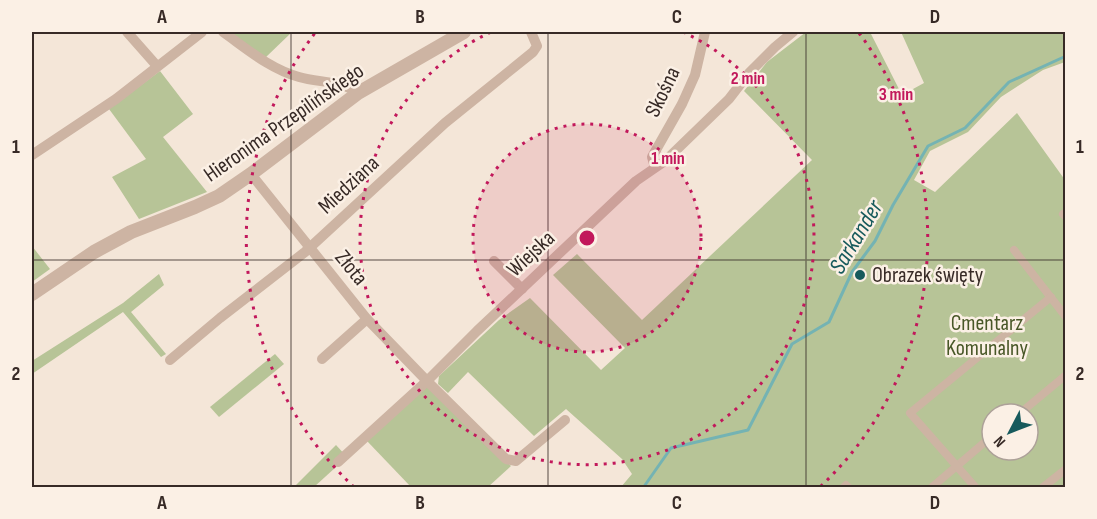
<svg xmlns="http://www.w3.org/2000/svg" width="1097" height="519" font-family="'Sofia Sans Condensed',sans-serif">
<rect width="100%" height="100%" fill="#f4e6d8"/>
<g fill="#b7c497" fill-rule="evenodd">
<polygon points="227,32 292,32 265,58"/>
<path d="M806,32H870L902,95L924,83L901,32H1065V62L1043,70L1001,97L968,132L930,151L914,180L935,192L1017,113L1065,180V487H621L632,474L622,459L566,409L534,436L468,372L448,393L438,384L439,376L499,320L530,298L601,370L625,348L553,275L577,254L642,320L812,160L744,91L767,62ZM992,414H1028V450H992Z"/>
<polygon points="160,71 193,114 163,137 207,192 139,219 112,177 146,159 109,109"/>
<polygon points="32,246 50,269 32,282"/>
<polygon points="159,274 164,285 131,312 166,354 161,357 123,312 32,374 32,361 123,303"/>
<polygon points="275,354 284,364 219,417 210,407"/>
<polygon points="426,386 511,466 488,487 411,487 367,441"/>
<polygon points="336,445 347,457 314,487 293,488"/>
</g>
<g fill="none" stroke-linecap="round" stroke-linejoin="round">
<polyline stroke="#74b3b3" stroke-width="3" points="643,488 671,448 748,430 792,344 829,322 852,272 875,241 893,205 928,146 965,128 1009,82 1066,56"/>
<g stroke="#cdb4a3" stroke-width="8">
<polyline points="1063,214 1066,217"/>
<polyline points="1014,250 1066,317"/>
<polyline points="1019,414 1066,375"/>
<polyline points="843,488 846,485 849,488"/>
<polyline points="931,488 992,436"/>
<polyline points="976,488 910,413 1051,297"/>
<polyline points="1042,488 1066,469"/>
</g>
<g stroke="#cdb4a3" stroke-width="10">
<polyline points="127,32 157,66"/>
<path d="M223,32C247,49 270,69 299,77C319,83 341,80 358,93"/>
<polyline points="32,155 116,99 202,32"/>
<polyline points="655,167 652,157 682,104 695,75 705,32"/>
<polyline points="251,174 367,319 427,381 506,459 516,461 565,420"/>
<polyline points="494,261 522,289"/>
<polyline points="322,359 367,319"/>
<polyline points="170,360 220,318 305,252 445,123 533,52 537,46 531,32"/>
<polyline points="338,462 427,381 477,331 636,181 665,161 729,99 749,73 775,47 793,32"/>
</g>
<polyline stroke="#cdb4a3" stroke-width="14" points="32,294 94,252 131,232 195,207 219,196 251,174 358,93 464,32"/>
</g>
<path fill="none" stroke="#372a26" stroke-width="1.5" stroke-opacity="0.55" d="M291,32V488M548,32V488M806,32V488M32,260H1066"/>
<circle cx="587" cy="238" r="114" fill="#c2185b" fill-opacity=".12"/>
<g fill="none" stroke="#c2185b" stroke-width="3" stroke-dasharray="3 6">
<circle cx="587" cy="238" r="114"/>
<path d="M683 32A227 227 0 1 1 491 32"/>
<path d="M354 487A341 341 0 0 1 315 33M859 33A341 341 0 0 1 820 487"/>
</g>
<circle fill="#175a5c" stroke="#fbf0e5" stroke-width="2" cx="860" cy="275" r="6"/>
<g text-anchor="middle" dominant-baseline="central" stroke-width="5" stroke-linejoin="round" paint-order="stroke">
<g font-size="22" fill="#372a26" stroke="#fbf0e5">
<text transform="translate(663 92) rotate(-64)">Skośna</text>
<text transform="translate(284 123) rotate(-35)">Hieronima Przepilińskiego</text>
<text transform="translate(349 185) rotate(-43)">Miedziana</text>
<text transform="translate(531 254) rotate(-43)">Wiejska</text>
<text transform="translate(351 268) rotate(51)">Złota</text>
</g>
<g font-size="22" fill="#372a26" stroke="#fbf0e5" text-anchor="start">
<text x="872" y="275">Obrazek święty</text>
</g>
<g font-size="22" fill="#485727" stroke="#fbf0e5">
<text x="987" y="323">Cmentarz<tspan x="987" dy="25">Komunalny</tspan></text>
</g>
<g font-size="24" font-style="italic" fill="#175a5c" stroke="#fbf0e5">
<text transform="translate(856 237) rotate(-59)">Sarkander</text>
</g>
</g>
<circle cx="587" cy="238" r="9" fill="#c2185b" stroke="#fbf0e5" stroke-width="3"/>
<g font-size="18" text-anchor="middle" font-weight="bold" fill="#c2185b" stroke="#fbf0e5" stroke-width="5" stroke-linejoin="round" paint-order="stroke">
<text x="748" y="84">2 min</text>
<text x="896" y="100">3 min</text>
<text x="668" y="164">1 min</text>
</g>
<rect width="1097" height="519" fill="none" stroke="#fbf0e5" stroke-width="66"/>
<g transform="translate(1010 432) rotate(228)"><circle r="28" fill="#fbf0e5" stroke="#ada199" stroke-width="1.5"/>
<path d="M0-4.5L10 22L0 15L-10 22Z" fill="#175a5c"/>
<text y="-9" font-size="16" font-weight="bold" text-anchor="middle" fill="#372a26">N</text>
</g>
<rect x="33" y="33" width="1031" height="453" fill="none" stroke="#372a26" stroke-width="2"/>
<g font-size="20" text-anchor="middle" font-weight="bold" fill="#372a26">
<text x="162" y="23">A</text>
<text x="420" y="23">B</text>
<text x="677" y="23">C</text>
<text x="935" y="23">D</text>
<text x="16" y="153">1</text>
<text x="1080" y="153">1</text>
<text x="16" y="380">2</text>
<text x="1080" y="380">2</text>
<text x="162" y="509">A</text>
<text x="420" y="509">B</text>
<text x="677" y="509">C</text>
<text x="935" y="509">D</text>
</g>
</svg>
